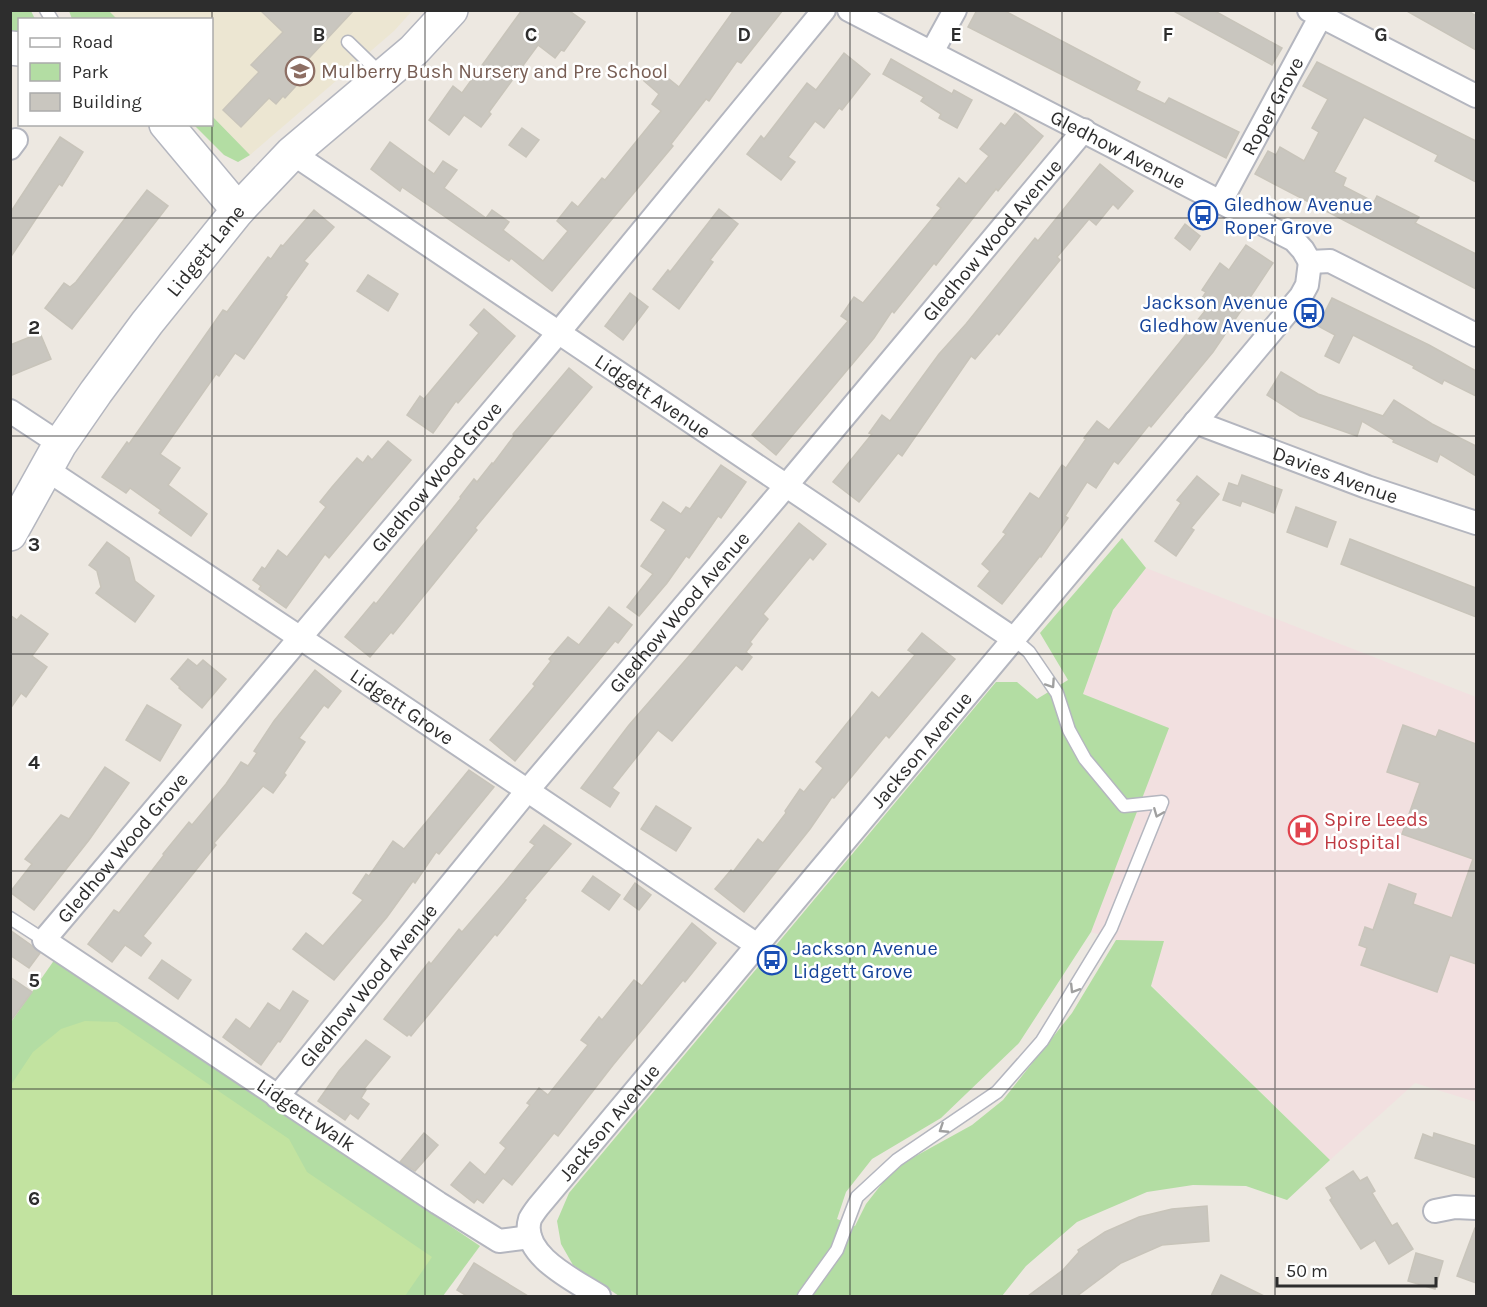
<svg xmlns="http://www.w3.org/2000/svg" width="1487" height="1307" font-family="Karla,sans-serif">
<rect width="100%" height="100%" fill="#ede8e1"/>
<polygon fill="#ece6d2" points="109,11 412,11 394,31 250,155 212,116 212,20 117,19"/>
<polygon fill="#f2e0e0" points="1146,568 1476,697 1476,1102 1415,1083 1330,1160 1151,985 1164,941 1116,940 1091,932 1168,728 1083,694 1113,610"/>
<g fill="#b3dda3">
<polygon points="11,11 31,11 35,19 20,20 19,38 11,36"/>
<polygon points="69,11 109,11 117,19 72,19"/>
<polygon points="212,116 250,155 238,162 224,155 194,125 212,124"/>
<polygon points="1122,538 1146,568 1113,610 1083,694 1169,728 1091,932 1019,1043 941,1118 872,1159 846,1192 837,1219 855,1226 866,1204 884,1181 905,1162 972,1125 1003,1100 1072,1013 1116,940 1164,941 1151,986 1330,1160 1287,1200 1246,1186 1193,1185 1147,1192 1077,1222 1026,1266 1002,1296 619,1296 573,1265 561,1244 557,1221 569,1193 996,682 1017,682 1037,699 1068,680 1040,633"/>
<polygon points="55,959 480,1246 443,1296 11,1296 11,1022"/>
</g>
<polygon fill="#c2e3a0" points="85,1021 117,1022 289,1139 307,1172 432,1257 405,1296 11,1296 11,1085 33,1052 61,1029"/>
<g fill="#c9c6bf" stroke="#c8c4ba" stroke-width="1.5">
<polygon points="260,10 354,10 297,71 304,77 285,98 283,96 276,104 269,98 241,127 223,110 259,72 251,65 283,32"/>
<polygon points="522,10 568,10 585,22 564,51 561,50 555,58 538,45 489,112 491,114 481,127 464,115 449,135 429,120 453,86 462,93"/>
<polygon points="734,10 783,10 741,63 737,61 709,101 706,99 671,144 673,146 552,291 511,258 509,261 402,187 400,191 371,169 390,142 434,174 443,161 457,170 444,188 486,218 492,210 509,222 503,230 543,261 568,231 557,221 572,202 578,207 602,178 605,180 661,111 652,104 659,94 644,81 654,67 679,87"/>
<polygon points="977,10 1003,10 1140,82 1136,90 1165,104 1169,98 1239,132 1226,158 968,27"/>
<polygon points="1172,10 1213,10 1282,48 1272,65"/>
<polygon points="1405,10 1467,10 1476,16 1476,50"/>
<polygon points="844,53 870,74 842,110 839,108 824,128 815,121 788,157 795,162 781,180 747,154 761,136 764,139 807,83 816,90"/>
<polygon points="891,59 952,94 954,90 972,100 957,128 939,118 941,114 921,101 924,97 883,74"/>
<polygon points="1317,62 1476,141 1476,182 1435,161 1438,155 1364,117 1334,172 1346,178 1343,186 1374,202 1377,196 1419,217 1415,223 1476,254 1476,289 1255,174 1268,151 1276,155 1280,147 1304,161 1319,132 1312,128 1328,99 1303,86"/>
<polygon points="1015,113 1043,136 998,191 996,189 936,265 934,263 894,313 892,311 874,338 776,455 752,435 848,321 841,316 854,297 863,303 941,208 937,205 959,178 966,184 989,156 980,149 1001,123 1005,126"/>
<polygon points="522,128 539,140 526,157 509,145"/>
<polygon points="60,137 83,152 62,186 59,184 10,258 10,213"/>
<polygon points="1100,164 1133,191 1118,209 1113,204 1096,225 1089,219 1057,257 1060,260 999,335 997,333 975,359 971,356 902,456 898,453 859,502 833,482 872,434 869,433 882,415 890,421 939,354 966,324 1035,238 1038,241"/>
<polygon points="147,190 168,206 72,329 45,308 64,283 70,287 76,282"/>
<polygon points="719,209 738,224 710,260 713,262 679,309 653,289 668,270 670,272"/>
<polygon points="314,210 334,227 304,261 308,264 285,296 287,297 244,359 235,353 219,376 216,374 160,454 180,468 168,485 207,514 191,536 159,513 161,510 130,488 126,493 102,477 127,442 129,444 223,310 227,312 268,257 271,259 281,245 283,246"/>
<polygon points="1185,224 1200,236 1190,250 1175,238"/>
<polygon points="1246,245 1273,263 1255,290 1213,352 1151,427 1149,425 1118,464 1114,461 1096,488 1087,482 1065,516 1068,518 1041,557 1040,556 1002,604 978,586 990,571 982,564 1006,534 1003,532 1030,493 1039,499 1062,465 1066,468 1086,439 1084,438 1097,421 1109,430 1205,311 1197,306 1206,292 1202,290 1220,263 1229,270"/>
<polygon points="368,275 398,294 388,311 357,291"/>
<polygon points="630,293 648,307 623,340 605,326"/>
<polygon points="1332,298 1429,345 1476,371 1476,396 1444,380 1442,384 1413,368 1414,366 1353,335 1339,363 1325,356 1335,335 1318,326"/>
<polygon points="484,309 515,336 458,403 456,401 433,433 407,415 420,396 424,399 479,333 470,325"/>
<polygon points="40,333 51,359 10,376 10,345"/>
<polygon points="569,368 592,387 475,528 477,530 393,634 391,632 370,657 345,637 374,602 376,604 461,498 460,497 474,479 477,482 492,463 493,464 514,436 513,434"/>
<polygon points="1281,372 1318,394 1383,416 1394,400 1432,424 1476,446 1476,476 1440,454 1437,462 1393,442 1394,440 1362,421 1357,436 1300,416 1267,395"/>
<polygon points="388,441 411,460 329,558 325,554 286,608 259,589 261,586 253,580 262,567 265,569 278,550 287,557 326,507 320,502 332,487 357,458 363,463 368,456 372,460"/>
<polygon points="721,465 746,482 721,518 718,516 689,558 686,556 667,583 639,616 627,607 653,574 641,566 666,530 651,520 663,502 681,514 686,507 690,509"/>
<polygon points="1242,475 1282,490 1274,513 1242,501 1240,506 1223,500 1229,483 1238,486"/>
<polygon points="1197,476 1219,494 1191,528 1194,530 1176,556 1155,541 1181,503 1177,500"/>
<polygon points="1296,507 1336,522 1327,547 1287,532"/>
<polygon points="799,523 826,544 813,560 810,557 763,614 768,619 750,642 752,644 746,652 752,657 742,670 736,665 672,741 658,730 612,788 619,793 610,807 581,788 629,725 696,648"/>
<polygon points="1350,539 1476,588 1476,617 1341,564"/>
<polygon points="107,542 129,558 135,581 154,596 135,622 96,593 101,587 97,571 89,565"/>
<polygon points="609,607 632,625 618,643 615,641 515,761 490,740 535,686 533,684 551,661 549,659 568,637 579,645"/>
<polygon points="10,615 17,620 21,615 48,634 32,656 47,667 26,697 21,693 10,709"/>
<polygon points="922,633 955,659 889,738 886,735 834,798 832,797 810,829 744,912 715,889 731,870 733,872 758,839 763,843 786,813 785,811 800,789 804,792 823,768 816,762 872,692 879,698 915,655 908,650"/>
<polygon points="188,659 197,666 203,660 226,679 202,708 179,688 180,687 171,679"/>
<polygon points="315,670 341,691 328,708 324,705 299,738 305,742 284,773 286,775 273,793 263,786 214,843 216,845 143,936 151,943 141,956 125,945 112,962 88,944 114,910 119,913 164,855 163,854 189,822 192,825 226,784 241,762 248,766 257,753 254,751 274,721"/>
<polygon points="147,705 181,725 160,761 126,740"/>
<polygon points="1403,725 1436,737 1439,730 1476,744 1476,964 1450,955 1437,992 1361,965 1367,948 1359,945 1365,927 1373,930 1389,884 1416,894 1413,904 1452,918 1473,859 1402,834 1420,783 1387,772"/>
<polygon points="105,767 129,783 89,840 34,910 10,892 32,864 25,859 61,815 69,819"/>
<polygon points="469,770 494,787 439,854 436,852 415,883 413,881 387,917 334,980 293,949 306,933 323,946 363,900 353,893 366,874 369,876 393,841 404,849"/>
<polygon points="656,806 691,828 676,851 641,829"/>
<polygon points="544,825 571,844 524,899 526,900 497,936 495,934 411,1036 409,1034 407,1036 384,1019 429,962 431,964 459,929 462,932 504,883 535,845 530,842"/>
<polygon points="593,876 620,895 609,910 582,891"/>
<polygon points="635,883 651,895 639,910 624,899"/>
<polygon points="692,923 716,943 685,982 683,980 613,1065 558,1136 554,1133 512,1185 503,1178 483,1203 477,1199 474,1203 451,1185 470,1162 485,1175 506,1148 500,1143 530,1105 527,1103 539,1088 548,1095 588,1045 581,1040 599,1017 602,1020 634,980 642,986"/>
<polygon points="10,930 31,945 40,953 29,968 10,955"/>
<polygon points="162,960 191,980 178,999 149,978"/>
<polygon points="10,977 32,992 10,1022"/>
<polygon points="293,991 308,1001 280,1042 278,1041 261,1065 223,1037 236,1019 250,1029 268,1003 280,1011"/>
<polygon points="366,1040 390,1057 364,1089 366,1090 361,1098 369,1104 358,1119 350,1113 345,1120 318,1101 339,1071"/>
<polygon points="424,1133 438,1145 415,1171 400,1162"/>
<polygon points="1434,1133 1476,1146 1476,1178 1415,1158 1423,1134 1433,1138"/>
<polygon points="1353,1171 1360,1181 1367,1177 1375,1191 1372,1193 1392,1226 1397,1223 1413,1249 1389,1264 1375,1240 1361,1249 1330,1200 1332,1198 1326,1188"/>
<polygon points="1207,1206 1209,1241 1162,1245 1121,1263 1077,1296 1028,1296 1063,1270 1079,1252 1078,1250 1105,1232 1139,1217 1172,1209"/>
<polygon points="1475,1228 1476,1228 1476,1283 1457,1276"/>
<polygon points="1416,1253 1443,1261 1435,1289 1408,1281"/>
<polygon points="474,1263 528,1296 467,1296 457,1290"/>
<polygon points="1221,1275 1264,1296 1211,1296"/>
</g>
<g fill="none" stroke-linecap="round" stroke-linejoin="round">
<g stroke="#b4b6bf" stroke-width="15">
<g id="lane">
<polyline points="46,10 52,20"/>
<polyline points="348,42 382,75"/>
<polyline points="10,918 44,940"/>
<polyline points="804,1296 837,1250 857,1197 897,1160 997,1092 1042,1041 1111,928 1162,802 1124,806 1085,759 1069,730 1057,693 1029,652 1014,639"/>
</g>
</g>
<g stroke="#b4b6bf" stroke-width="26">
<g id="street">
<path id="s1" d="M849,10L1294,240L1303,250L1310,262"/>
<polyline points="1309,10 1476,96"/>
<polyline points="932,52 955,10"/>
<polyline points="10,148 16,140"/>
<path id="s2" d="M292,153L1014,639"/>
<path id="s3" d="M1221,201L1324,10"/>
<polyline points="1310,262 1330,261 1476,335"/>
<polyline points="10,411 60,444"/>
<path id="s4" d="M1195,422L1367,487L1476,523"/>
<path id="s5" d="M46,469L299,637L757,945"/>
<path id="s6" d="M277,1097L527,791L786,486L1084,130"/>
<polyline points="1435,1211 1455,1207 1476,1208"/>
<path id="s7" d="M530,1237L499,1241L438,1203L44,940L559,332L824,10"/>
<path id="s8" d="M599,1296C576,1281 519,1255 530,1219C532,1215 535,1211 538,1207L1301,296L1307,285L1310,262"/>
</g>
</g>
<g stroke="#b4b6bf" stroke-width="36">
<g id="secondary">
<polyline points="10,48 20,49"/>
<polyline points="166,124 238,210"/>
<path id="s9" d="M10,534L60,444L96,392L147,323L238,210L292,153L414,50L451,10"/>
</g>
</g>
<use href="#lane" stroke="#fff" stroke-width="12"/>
<use href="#street" stroke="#fff" stroke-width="22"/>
<use href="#secondary" stroke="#fff" stroke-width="33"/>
</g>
<defs><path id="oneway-chevron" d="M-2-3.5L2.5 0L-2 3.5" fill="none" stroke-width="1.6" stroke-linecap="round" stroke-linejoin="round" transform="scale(1.5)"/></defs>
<g stroke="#a0a0a0">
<use href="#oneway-chevron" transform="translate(1051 684) rotate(56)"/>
<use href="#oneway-chevron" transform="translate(1158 813) rotate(112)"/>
<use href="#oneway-chevron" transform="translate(1074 989) rotate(122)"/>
<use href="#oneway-chevron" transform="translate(943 1129) rotate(147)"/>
</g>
<path fill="none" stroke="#2d2d2d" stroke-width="1.5" stroke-opacity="0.55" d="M212,10V1296M425,10V1296M637,10V1296M850,10V1296M1062,10V1296M1275,10V1296M10,218H1476M10,436H1476M10,654H1476M10,871H1476M10,1089H1476"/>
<defs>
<g id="school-ring" transform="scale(1.5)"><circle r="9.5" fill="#fff" stroke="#8d6e63" stroke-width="1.5"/><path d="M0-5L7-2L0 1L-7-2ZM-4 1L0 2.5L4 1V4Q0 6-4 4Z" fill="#8d6e63"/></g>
<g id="bus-ring" transform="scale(1.5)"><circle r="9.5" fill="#fff" stroke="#1a4fb4" stroke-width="1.5"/><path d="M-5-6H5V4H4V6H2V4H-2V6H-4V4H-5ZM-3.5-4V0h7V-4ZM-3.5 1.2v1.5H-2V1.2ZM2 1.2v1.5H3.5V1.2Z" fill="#1a4fb4"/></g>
<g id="hospital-ring" transform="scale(1.5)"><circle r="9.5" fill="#fff" stroke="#e0444e" stroke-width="1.5"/><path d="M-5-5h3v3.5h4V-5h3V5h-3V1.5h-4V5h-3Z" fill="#e0444e"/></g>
</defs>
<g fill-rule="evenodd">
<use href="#school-ring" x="300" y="71"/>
<use href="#bus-ring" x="1203" y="215"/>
<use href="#bus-ring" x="1309" y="313"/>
<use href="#hospital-ring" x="1303" y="830"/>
<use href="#bus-ring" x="772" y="960"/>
</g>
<g text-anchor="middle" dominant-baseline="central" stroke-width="5" stroke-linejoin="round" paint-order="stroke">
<g font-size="20" fill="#785e54" stroke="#fff" text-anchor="start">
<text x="321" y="71">Mulberry Bush Nursery and Pre School</text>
</g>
<g font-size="20" fill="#2d2d2d" stroke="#fff">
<text stroke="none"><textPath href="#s3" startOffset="108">Roper Grove</textPath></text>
<text stroke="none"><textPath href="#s1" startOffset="303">Gledhow Avenue</textPath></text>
<text stroke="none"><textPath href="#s6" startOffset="1116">Gledhow Wood Avenue</textPath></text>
<text stroke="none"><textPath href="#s9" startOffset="345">Lidgett Lane</textPath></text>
<text stroke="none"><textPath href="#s2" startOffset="435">Lidgett Avenue</textPath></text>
<text stroke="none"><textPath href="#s4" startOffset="150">Davies Avenue</textPath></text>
<text stroke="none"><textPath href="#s7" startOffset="1184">Gledhow Wood Grove</textPath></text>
<text stroke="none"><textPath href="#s6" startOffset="630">Gledhow Wood Avenue</textPath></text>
<text stroke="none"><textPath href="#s5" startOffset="428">Lidgett Grove</textPath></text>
<text stroke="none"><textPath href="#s8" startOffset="722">Jackson Avenue</textPath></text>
<text stroke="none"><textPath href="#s7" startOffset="698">Gledhow Wood Grove</textPath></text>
<text stroke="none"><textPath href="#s6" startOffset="144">Gledhow Wood Avenue</textPath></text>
<text transform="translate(306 1115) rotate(34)">Lidgett Walk</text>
<text stroke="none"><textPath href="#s8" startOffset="236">Jackson Avenue</textPath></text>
</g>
<g font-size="20" fill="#164399" stroke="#fff" text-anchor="start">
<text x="1224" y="204">Gledhow Avenue<tspan x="1224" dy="23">Roper Grove</tspan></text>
<text x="1288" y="302" text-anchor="end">Jackson Avenue<tspan x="1288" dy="23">Gledhow Avenue</tspan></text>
<text x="793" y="948">Jackson Avenue<tspan x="793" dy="23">Lidgett Grove</tspan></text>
</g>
<g font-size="20" fill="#be3a42" stroke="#fff" text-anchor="start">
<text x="1324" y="819">Spire Leeds<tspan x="1324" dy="23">Hospital</tspan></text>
</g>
</g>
<g font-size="20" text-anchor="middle" font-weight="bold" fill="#2d2d2d" stroke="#fff" stroke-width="5" stroke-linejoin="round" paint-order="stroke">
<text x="319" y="41">B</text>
<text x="531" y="41">C</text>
<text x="744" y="41">D</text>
<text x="956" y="41">E</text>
<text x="1168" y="41">F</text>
<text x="1381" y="41">G</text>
<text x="34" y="334">2</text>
<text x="34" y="551">3</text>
<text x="34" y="769">4</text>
<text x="34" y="987">5</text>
<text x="34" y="1205">6</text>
</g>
<rect width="1487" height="1307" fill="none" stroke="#2d2d2d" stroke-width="24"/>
<rect x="18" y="18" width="195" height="108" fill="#ffffff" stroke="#ababab" stroke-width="1.5"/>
<rect x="30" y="38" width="30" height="9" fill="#ffffff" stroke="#ababab" stroke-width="1.5"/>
<text x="72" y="48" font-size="18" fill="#2d2d2d">Road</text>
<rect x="30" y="63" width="30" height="18" fill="#b3dda3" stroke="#ababab" stroke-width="1.5"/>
<text x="72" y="78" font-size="18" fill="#2d2d2d">Park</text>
<rect x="30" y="93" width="30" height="18" fill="#c9c6bf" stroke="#ababab" stroke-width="1.5"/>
<text x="72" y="108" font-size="18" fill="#2d2d2d">Building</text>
<path d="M1277 1277v9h159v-9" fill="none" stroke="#2d2d2d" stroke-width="3"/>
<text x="1286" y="1277" font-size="18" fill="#2d2d2d" stroke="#ffffff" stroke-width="4.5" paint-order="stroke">50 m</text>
</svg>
